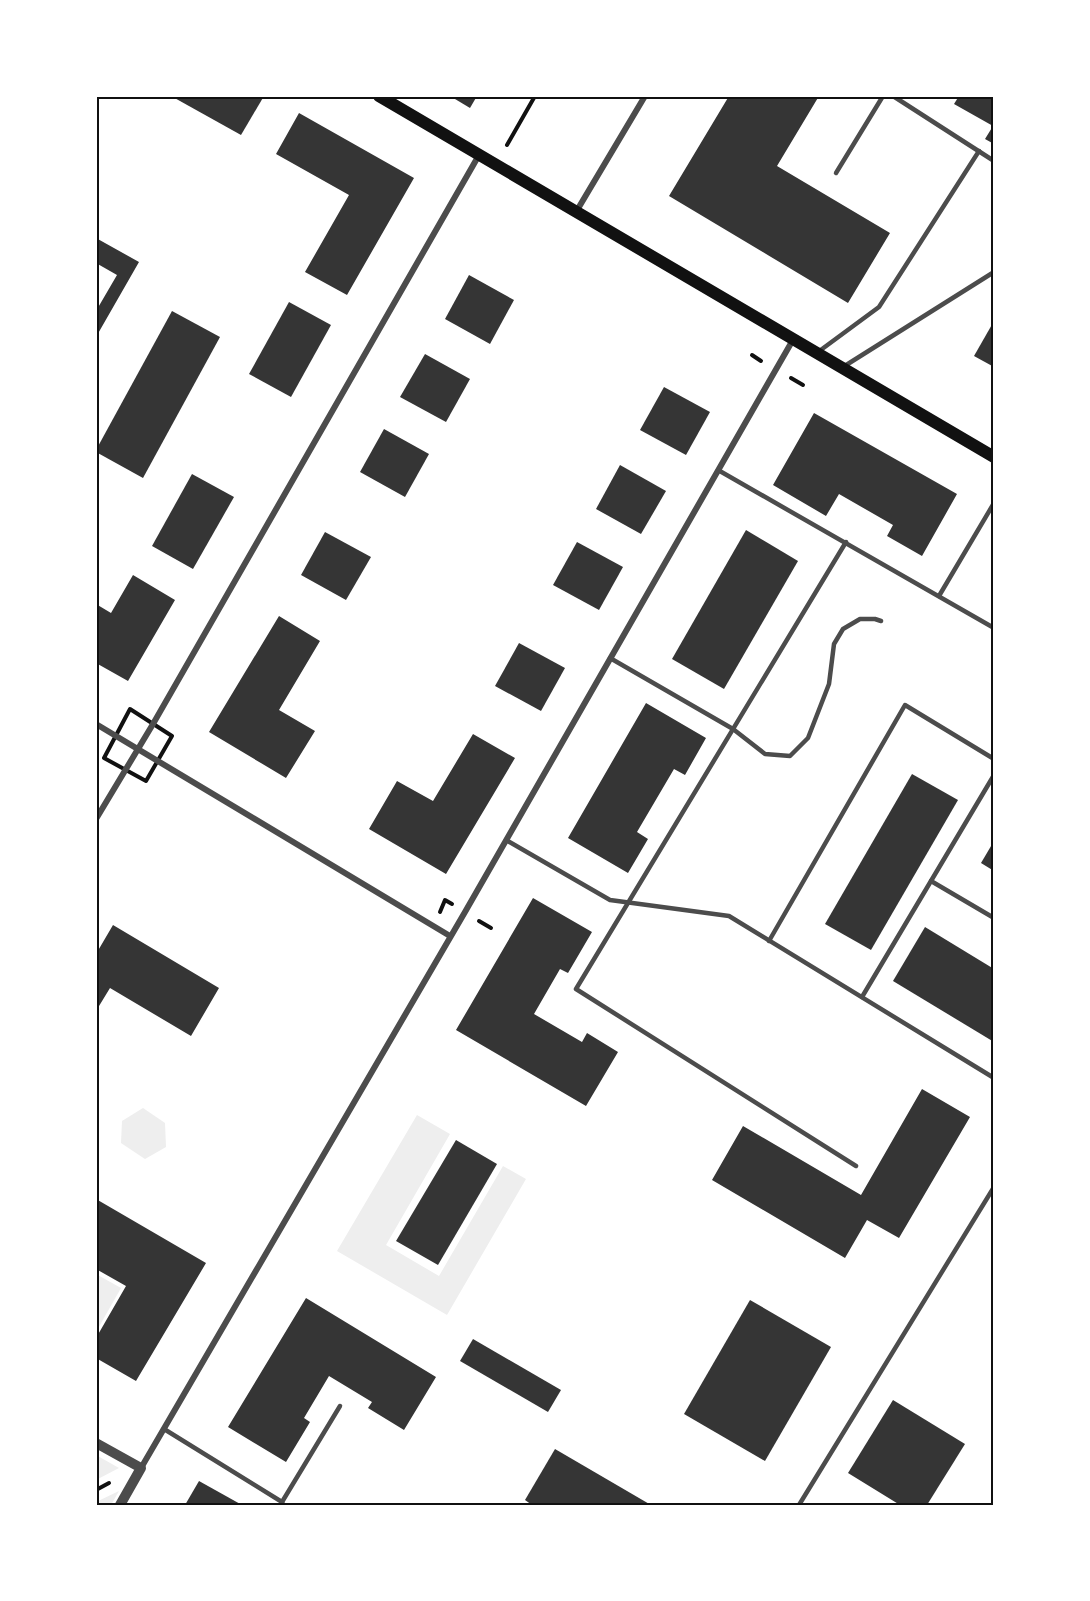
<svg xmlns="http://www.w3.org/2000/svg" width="1090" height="1601" font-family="Roboto,sans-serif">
<rect width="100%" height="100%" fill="#fff"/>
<g fill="#eee">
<polygon points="143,1108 165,1123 166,1147 145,1159 121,1143 122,1121"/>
<polygon points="417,1115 450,1134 386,1245 439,1276 503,1166 526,1179 447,1315 337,1251"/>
<polygon points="96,1274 121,1288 96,1332"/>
<polygon points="96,1455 119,1468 96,1480"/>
<polygon points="119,1491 111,1505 96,1505 96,1502"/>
</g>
<g fill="#353535">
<polygon points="171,96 264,96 241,135"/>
<polygon points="450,96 477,96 470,108"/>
<polygon points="729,96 819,96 777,166 890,233 848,303 669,196"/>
<polygon points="959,96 994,96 994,144 985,139 993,126 954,104"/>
<polygon points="299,113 414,178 347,295 305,272 349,195 276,154"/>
<polygon points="96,238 139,262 96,337 96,311 117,275 96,263"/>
<polygon points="469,275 514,300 490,344 445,319"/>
<polygon points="289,302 331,325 291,397 249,374"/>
<polygon points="172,311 220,337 143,478 96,452 96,450"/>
<polygon points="994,321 994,367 974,356"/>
<polygon points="425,354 470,379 446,422 400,397"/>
<polygon points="664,387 710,412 686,455 640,430"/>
<polygon points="814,413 957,494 922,556 887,536 893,525 839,494 826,516 773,485"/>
<polygon points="384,429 429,454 405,497 360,472"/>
<polygon points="620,465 666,491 641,534 596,509"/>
<polygon points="192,474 234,497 193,569 152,546"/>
<polygon points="746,530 798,561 724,689 672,659"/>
<polygon points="325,532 371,557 346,600 301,575"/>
<polygon points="577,542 623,567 599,610 553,585"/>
<polygon points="133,575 175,600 128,681 96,663 96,604 111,613"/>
<polygon points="279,616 320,641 279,710 315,731 286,778 209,732"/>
<polygon points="519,643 565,668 541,711 495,686"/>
<polygon points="646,703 706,738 685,775 674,769 637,832 648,839 628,873 568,838"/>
<polygon points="473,734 515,758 446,874 369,829 397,781 433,801"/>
<polygon points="912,774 958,800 871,950 825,924"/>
<polygon points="994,841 994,871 981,863"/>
<polygon points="533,898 592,932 568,973 560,969 534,1014 582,1042 587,1033 618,1052 586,1106 456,1030"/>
<polygon points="113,925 219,988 191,1036 110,988 96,1011 96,954"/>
<polygon points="925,927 994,969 994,1042 893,981"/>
<polygon points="922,1089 970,1117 899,1238 867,1220 845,1258 712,1180 743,1126 861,1195"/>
<polygon points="456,1140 497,1164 438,1265 396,1241"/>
<polygon points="96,1199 206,1263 136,1381 96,1358 96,1338 126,1286 96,1269"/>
<polygon points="306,1298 436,1377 404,1430 368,1408 372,1402 329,1376 304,1418 310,1422 286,1462 228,1427"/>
<polygon points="750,1300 831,1347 765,1461 684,1414"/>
<polygon points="473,1339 561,1390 548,1412 460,1361"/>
<polygon points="893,1400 965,1444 927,1505 900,1505 848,1473"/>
<polygon points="555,1449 651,1505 532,1505 525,1500"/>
<polygon points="199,1481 242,1505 185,1505"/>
</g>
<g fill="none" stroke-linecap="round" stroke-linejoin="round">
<g stroke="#111" stroke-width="4">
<polyline points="507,145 535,96"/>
<polyline points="752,355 761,361"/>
<polyline points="791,378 803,385"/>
<polygon points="130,709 172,736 146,781 104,758"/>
<polyline points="440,912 445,900 452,904"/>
<polyline points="479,921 491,928"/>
<polyline points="96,1490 109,1483"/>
</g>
<g stroke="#4c4c4c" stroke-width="4.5">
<polyline points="893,96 994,161"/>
<polyline points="836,173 883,96"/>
<polyline points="818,352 879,307 979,151"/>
<polyline points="843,367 994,272"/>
<polyline points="718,470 994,628"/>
<polyline points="846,542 576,989 856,1166"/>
<polyline points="939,596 994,503"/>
<polyline points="610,658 733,729 765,754 790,756 808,738 829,684 834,644 843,629 860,619 875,619 881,621"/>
<polyline points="506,840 610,900 729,916 994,1078"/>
<polyline points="931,881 994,918"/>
<polyline points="769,941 905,705 994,759"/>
<polyline points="862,997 994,775"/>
<polyline points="164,1429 282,1502 283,1505"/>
<polyline points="282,1502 340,1406"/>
<polyline points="799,1505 994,1187"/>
</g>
<g stroke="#4c4c4c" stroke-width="6">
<polyline points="576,212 645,96"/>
<polyline points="96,724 450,936"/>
<polyline points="96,819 153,724 479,155"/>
<polyline points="141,1468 465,912 794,338"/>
</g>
<polyline stroke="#4c4c4c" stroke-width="10" points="96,1443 141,1468 120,1505"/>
<polyline stroke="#111" stroke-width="12" points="379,96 994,457"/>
</g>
<rect width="1090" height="1601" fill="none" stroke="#ffffff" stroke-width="195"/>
<rect x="98" y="98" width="894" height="1406" fill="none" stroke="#111" stroke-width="2"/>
</svg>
